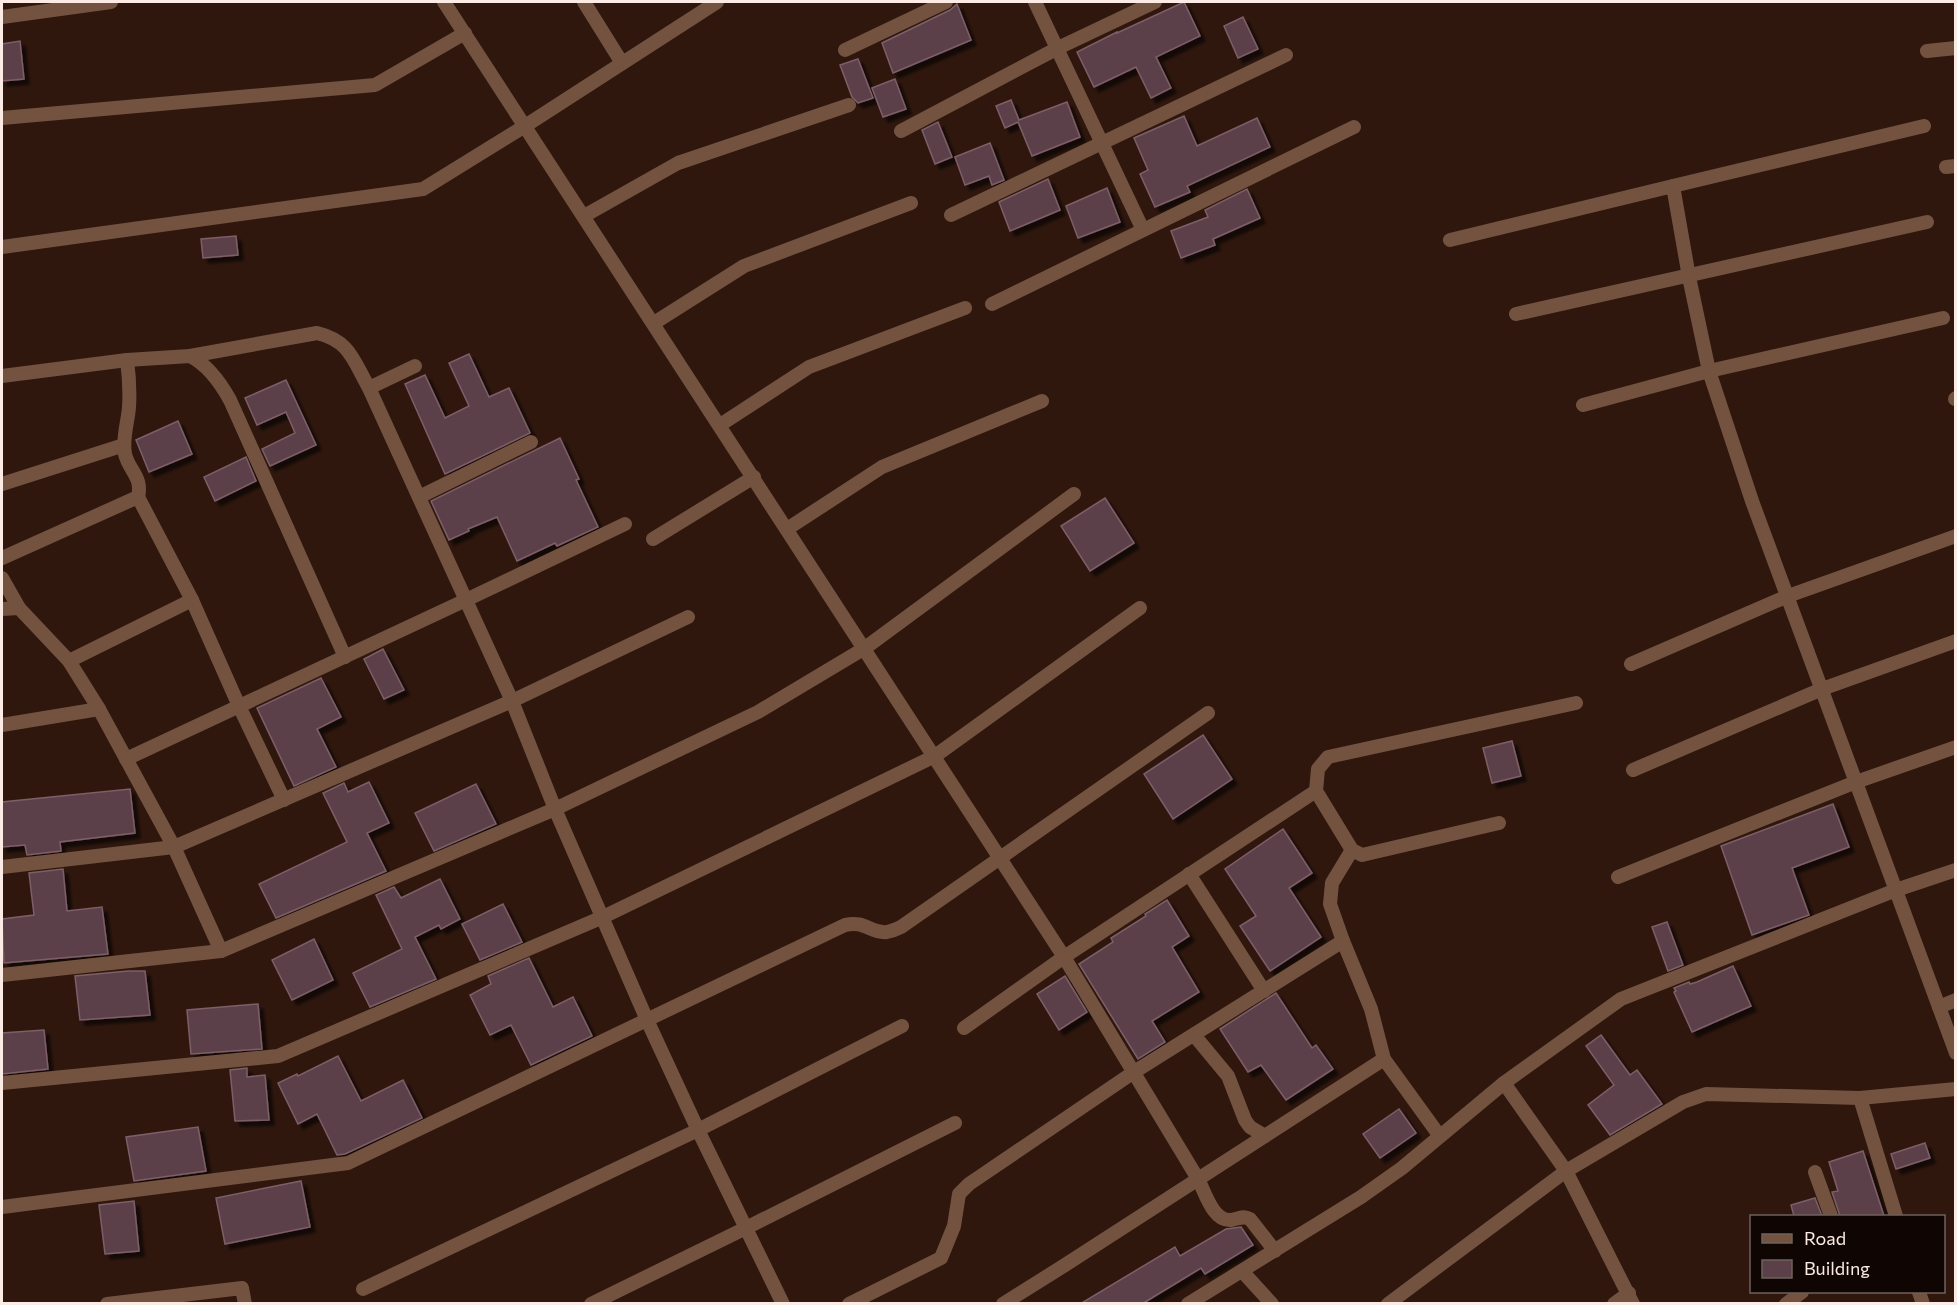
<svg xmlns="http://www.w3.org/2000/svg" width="1957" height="1305" font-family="Commissioner,sans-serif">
<defs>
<filter id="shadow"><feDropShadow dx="5" dy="5" stdDeviation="1.5" flood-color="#0009"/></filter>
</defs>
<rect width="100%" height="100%" fill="#2f170e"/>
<g fill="#5c4049" stroke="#7d5e68" stroke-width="1.5" filter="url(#shadow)">
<polygon points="1184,2 1200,36 1156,57 1171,88 1151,98 1136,67 1094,87 1077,52 1117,32 1117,33"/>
<polygon points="957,4 971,40 893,73 882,43 950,10"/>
<polygon points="1243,17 1258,49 1238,58 1224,26"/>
<polygon points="20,41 24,79 2,81 2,44"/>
<polygon points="858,59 873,98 858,103 852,97 840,65"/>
<polygon points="895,79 906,109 883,117 872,88"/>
<polygon points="1011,100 1019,120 1067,102 1080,137 1032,156 1018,122 1005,128 996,106"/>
<polygon points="1184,116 1197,146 1257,118 1270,147 1187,186 1190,192 1155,207 1140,174 1148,170 1134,138"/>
<polygon points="938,122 952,157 935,164 922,130"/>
<polygon points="990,143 1004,180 992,185 989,176 965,185 955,157"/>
<polygon points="1048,179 1060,210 1010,231 999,202"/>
<polygon points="1107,188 1120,222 1078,238 1066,206"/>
<polygon points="1247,189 1260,218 1213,239 1215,245 1181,258 1171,231 1208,217 1205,210"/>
<polygon points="236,236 238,255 203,258 201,239"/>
<polygon points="469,354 489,397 509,388 530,433 445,474 405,384 425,375 445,418 469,406 449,363"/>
<polygon points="286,380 316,445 270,466 262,449 295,433 286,412 257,425 245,398"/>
<polygon points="178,421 192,454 149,472 136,440"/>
<polygon points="560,438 579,479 576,480 598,527 557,546 555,543 517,561 497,517 468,529 469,531 449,540 431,501"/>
<polygon points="246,457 256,481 215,501 204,477"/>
<polygon points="1105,498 1134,543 1090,571 1061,526"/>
<polygon points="383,649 404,690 384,699 364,659"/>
<polygon points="321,678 341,717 317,729 336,767 294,786 257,708"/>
<polygon points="1203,735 1232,779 1173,819 1144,774"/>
<polygon points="1512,741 1521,776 1492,783 1483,748"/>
<polygon points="369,782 389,823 367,833 386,871 276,918 259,884 347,842 323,793 344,783 348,792"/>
<polygon points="476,784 496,824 434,851 415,813"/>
<polygon points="130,789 135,833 60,842 61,851 27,855 25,845 2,847 2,802"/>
<polygon points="1833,804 1849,847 1792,868 1809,915 1752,935 1721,846"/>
<polygon points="1283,829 1312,873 1289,888 1321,937 1270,971 1240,926 1256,916 1225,869"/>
<polygon points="63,869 67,911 102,907 108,954 4,963 2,919 34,915 29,873"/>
<polygon points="440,879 460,919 441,929 439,925 415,937 436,979 370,1007 353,973 402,949 376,895 394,887 401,898"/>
<polygon points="1167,900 1189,936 1172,947 1199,992 1152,1021 1165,1042 1138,1059 1079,964 1113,942 1111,938 1146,916 1145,914"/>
<polygon points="503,904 522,942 480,960 462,924"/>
<polygon points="1667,922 1683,965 1668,971 1652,927"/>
<polygon points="314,939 333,980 292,1000 272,960"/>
<polygon points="529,958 553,1007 573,997 592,1036 531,1065 511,1025 490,1035 470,995 491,984 488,976"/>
<polygon points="1733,966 1751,1006 1692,1032 1674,992 1676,991 1674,988 1689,982 1690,984 1697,982"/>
<polygon points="128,971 145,971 150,1015 80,1020 75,976"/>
<polygon points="1065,976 1087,1012 1059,1030 1037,994"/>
<polygon points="1276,993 1312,1048 1316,1045 1333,1069 1286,1100 1261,1065 1248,1072 1220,1029"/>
<polygon points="258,1004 262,1049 191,1054 187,1010"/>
<polygon points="44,1030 48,1069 2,1074 2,1033"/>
<polygon points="1601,1035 1630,1075 1637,1070 1662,1104 1610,1135 1588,1105 1614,1085 1586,1046"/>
<polygon points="338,1056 361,1101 403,1080 422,1118 345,1154 337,1155 317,1114 298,1124 278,1083 297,1074 298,1076"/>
<polygon points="247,1068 247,1077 265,1075 269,1120 235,1121 230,1070"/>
<polygon points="1399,1109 1416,1133 1380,1158 1363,1134"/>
<polygon points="198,1127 206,1171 134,1181 126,1137"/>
<polygon points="1925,1143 1930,1158 1896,1169 1891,1154"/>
<polygon points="1863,1151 1884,1216 1840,1216 1832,1192 1838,1191 1829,1162"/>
<polygon points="301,1181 310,1227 225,1244 216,1198"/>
<polygon points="1815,1198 1822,1216 1794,1216 1791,1205"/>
<polygon points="134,1201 139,1251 105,1254 99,1205"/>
<polygon points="1241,1227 1253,1245 1205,1274 1201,1268 1142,1304 1080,1304 1175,1247 1180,1256 1226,1229"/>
</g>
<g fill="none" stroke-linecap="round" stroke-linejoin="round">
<g stroke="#73533f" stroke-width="14">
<path d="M444,2L1064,957L1198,1179C1205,1192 1213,1222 1231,1220C1238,1219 1243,1215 1250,1219L1275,1251"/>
<polyline points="584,2 622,63"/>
<polyline points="1035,2 1143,230"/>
<polyline points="2,17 111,2"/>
<polyline points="845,50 946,2"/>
<polyline points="1927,51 1956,48"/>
<polyline points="2,118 375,85 465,33"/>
<polyline points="901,131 1058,48 1155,2"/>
<polyline points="1946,167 1956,166"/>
<polyline points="1673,186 1924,126"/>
<polyline points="951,215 1286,55"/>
<polyline points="584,216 678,163 849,105"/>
<polyline points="1450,240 1673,186 1689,277 1709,371 1752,501 1956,1053"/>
<polyline points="2,247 423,189 525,126 717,2"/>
<polyline points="992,304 1354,127"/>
<polyline points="1516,314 1927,222"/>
<polyline points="654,323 744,266 911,203"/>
<path d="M190,356C208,365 220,382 230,400L345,657"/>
<path d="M2,376L127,360L190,356L317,333C350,341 353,360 369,388L512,701L555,809L647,1020L698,1130L783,1304"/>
<polyline points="369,388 415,366"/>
<polyline points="1955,399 1956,398"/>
<polyline points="1583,405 1709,371 1943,318"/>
<polyline points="720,425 809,367 965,308"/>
<polyline points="2,484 124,445"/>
<polyline points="138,497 192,600"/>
<polyline points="419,497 531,442"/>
<polyline points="787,529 882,467 1042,401"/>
<polyline points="653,539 754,477"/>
<path d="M2,558L138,497C143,477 129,471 125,454C122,438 128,422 129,407C130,391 129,375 127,360"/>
<polyline points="2,578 19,608"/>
<polyline points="2,609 19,608 69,661 99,709 174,847 2,867"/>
<polyline points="69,661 192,600 239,706 284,800"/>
<polyline points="1631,664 1788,596 1956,536"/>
<polyline points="2,725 99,709"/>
<polyline points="126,759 466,600 625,524"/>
<polyline points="1633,770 1822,689 1956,641"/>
<polyline points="1499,823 1362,855 1352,850 1316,791 1318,769 1328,757 1576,703"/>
<polyline points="1352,850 1332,883 1330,904 1343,941 1371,1009 1384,1059 1439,1135"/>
<polyline points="1189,874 1264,991"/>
<polyline points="1618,877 1856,782 1956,747"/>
<polyline points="221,951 174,847 512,701 688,617"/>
<polyline points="2,975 221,951 555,809 758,712 865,648 1074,494"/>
<polyline points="1939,1007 1956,1000"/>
<polyline points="964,1028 1064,957 1316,791"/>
<polyline points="1194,1035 1228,1076 1245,1120 1250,1127 1265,1136"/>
<polyline points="2,1083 278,1056 603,917 935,756 1140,608"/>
<polyline points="1504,1083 1566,1171 1633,1304"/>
<polyline points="1815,1172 1831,1216"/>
<path d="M2,1207L348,1163L845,925C865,920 871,934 887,932C892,931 897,929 901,927L1208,713"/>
<polyline points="1896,1216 1860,1098 1956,1089"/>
<polyline points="1242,1271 1272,1304"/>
<polyline points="363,1289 698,1130 902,1026"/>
<polyline points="1919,1292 1923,1304"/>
<polyline points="107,1304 242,1288 245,1304"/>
<polyline points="591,1304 746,1228 955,1123"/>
<polyline points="849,1304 941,1258 954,1226 959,1194 969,1184 1134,1072 1343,941"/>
<polyline points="1003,1304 1065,1265 1384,1059"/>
<polyline points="1188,1304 1361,1197 1402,1168 1504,1083 1621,999 1896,890 1956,870"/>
<polyline points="1388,1304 1566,1171 1683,1102 1706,1094 1860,1098"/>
<polyline points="1614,1304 1629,1293"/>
<polyline points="1786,1304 1802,1292"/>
</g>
</g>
<rect width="1957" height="1305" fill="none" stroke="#fcebe4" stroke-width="6"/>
<rect x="1750" y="1215" width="195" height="78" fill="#0f0603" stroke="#6e625d" stroke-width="1.5"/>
<rect x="1762" y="1234" width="30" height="9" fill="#73533f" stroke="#6e625d" stroke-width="1.5"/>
<text x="1804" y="1245" font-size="18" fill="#fcebe4">Road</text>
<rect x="1762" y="1260" width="30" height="18" fill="#5c4049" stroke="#6e625d" stroke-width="1.5"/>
<text x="1804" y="1275" font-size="18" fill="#fcebe4">Building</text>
</svg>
